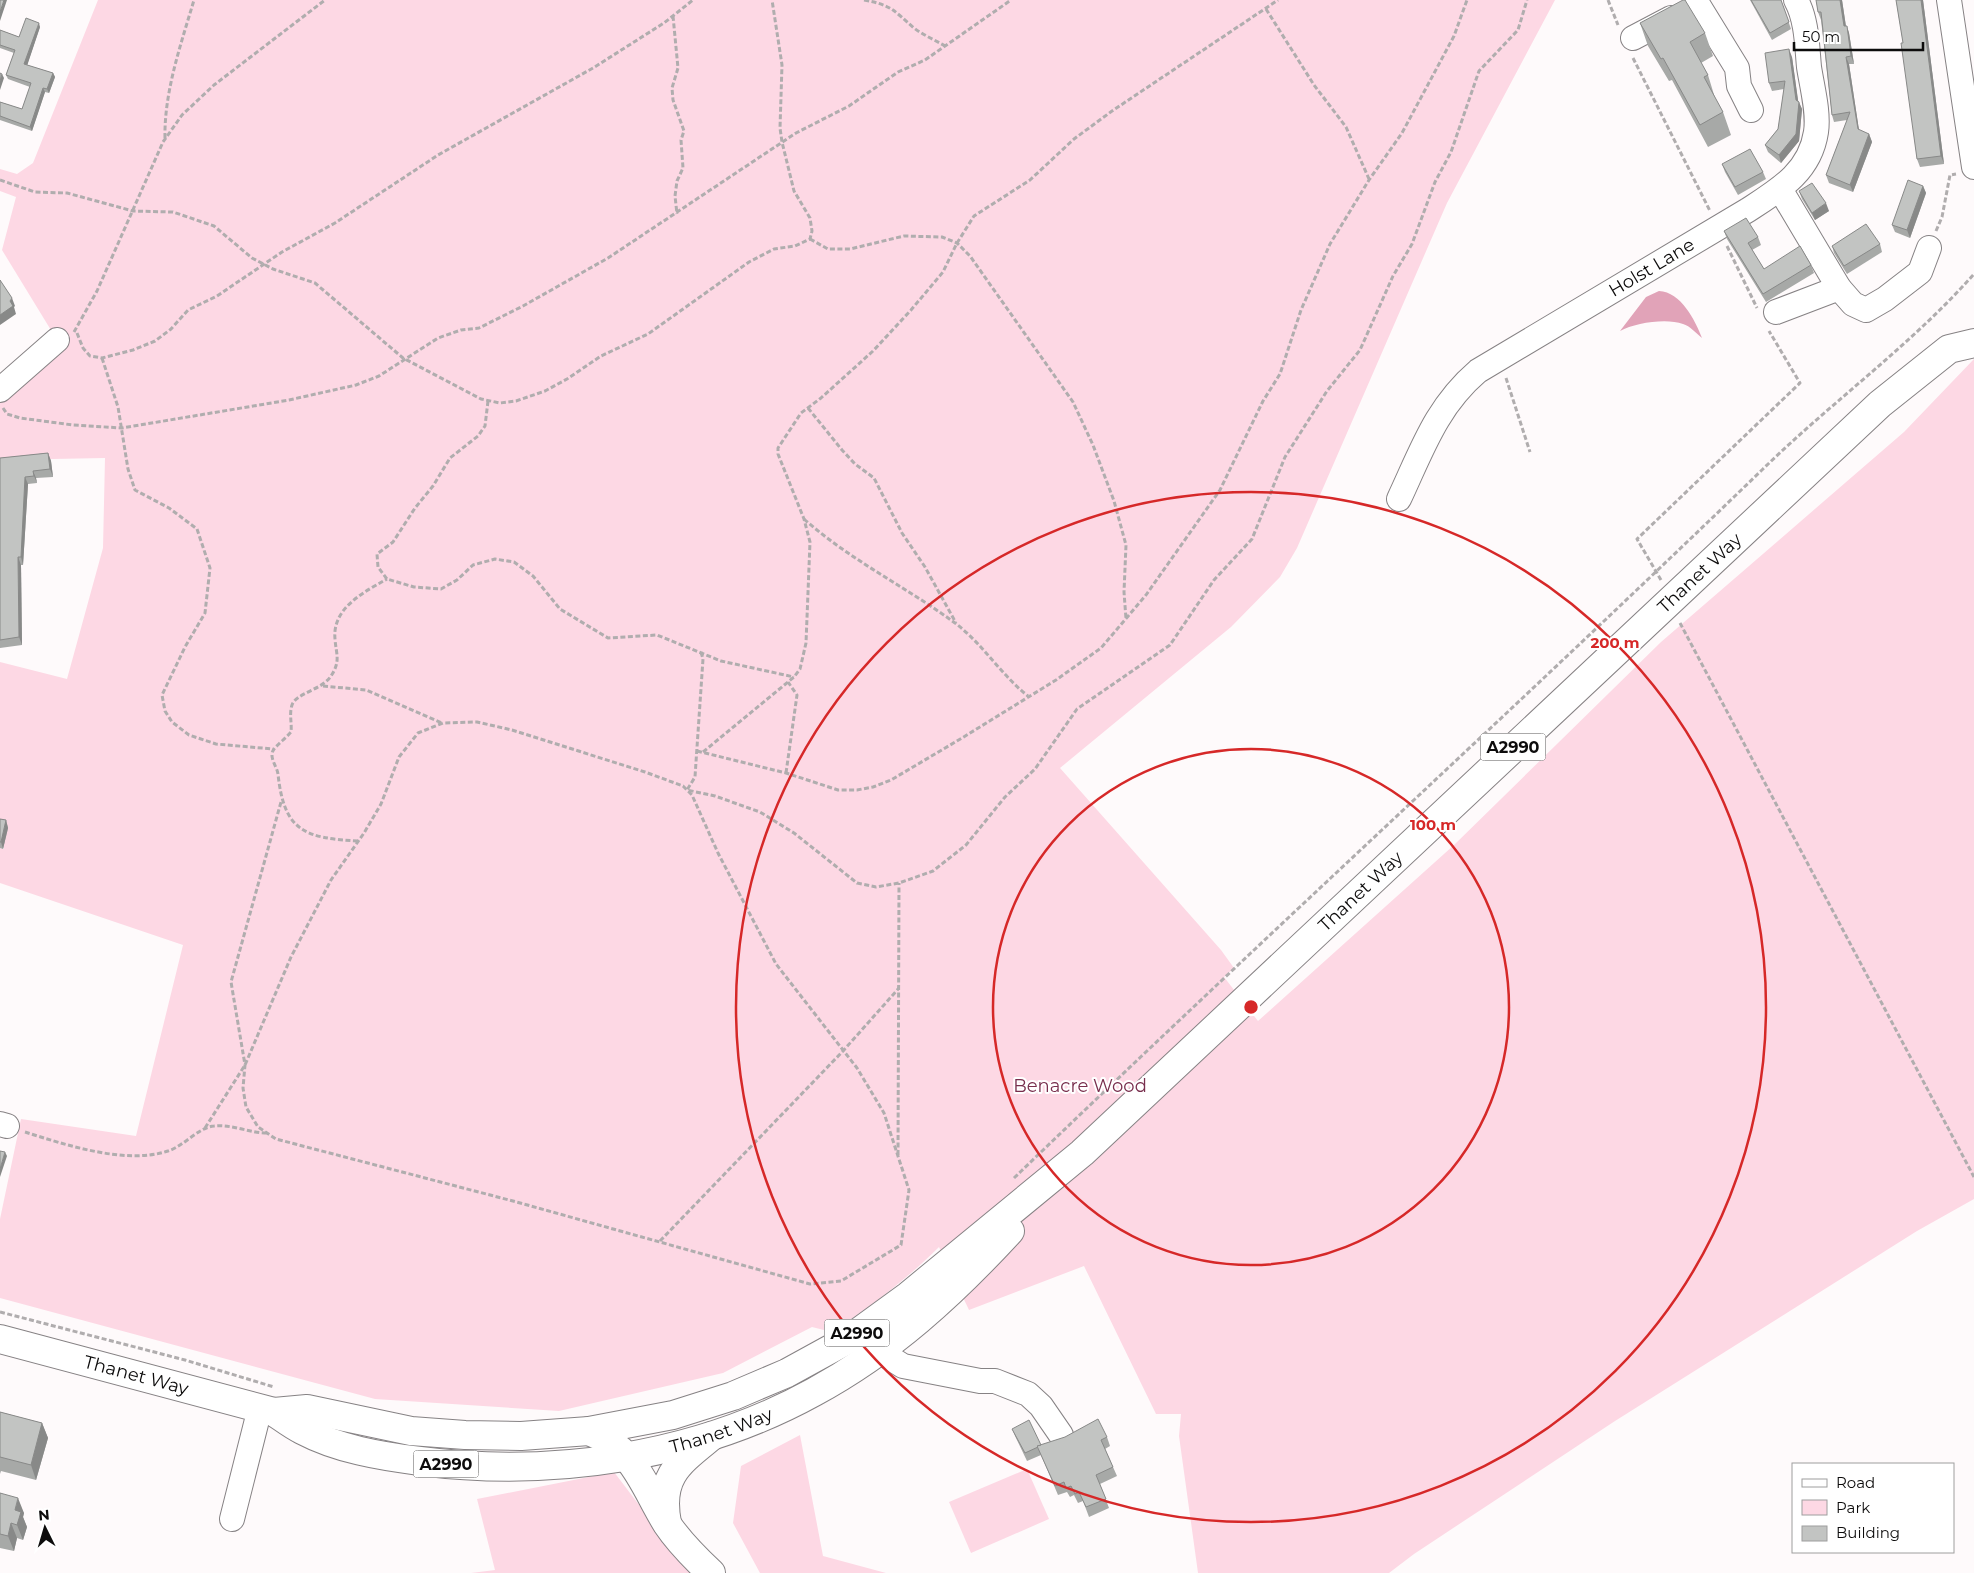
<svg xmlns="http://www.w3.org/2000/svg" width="1974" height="1573" font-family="Montserrat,sans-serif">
<rect width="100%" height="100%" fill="#fefafb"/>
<g fill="#fdd8e4">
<path d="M98,0H1555L1447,203L1297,548L1280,577L1231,627L1060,768L1221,950L1234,968L1224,977L1258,1021L1454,845L1661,642L1904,432L1974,359V1199L1917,1231L1615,1421L1414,1554L1389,1573H1198L1179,1436L1181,1414H1156L1084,1266L969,1310L939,1247C906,1280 871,1306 832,1332L812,1327L723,1373L559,1411L375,1399L0,1298V1219L21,1119L136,1136L183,945L0,883V848L4,849L0,826V662L67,679L103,548L105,458L0,460V396L57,340L2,250L16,197L0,191V169L17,174L33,163Z"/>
<polygon points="800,1435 823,1556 886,1573 760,1573 733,1523 741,1466"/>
<polygon points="1027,1469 1049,1519 971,1553 949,1502"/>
<polygon points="614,1472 691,1573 471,1573 495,1570 477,1499"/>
</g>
<path fill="#e1a3b8" d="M1659,291C1681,292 1695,320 1702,338C1696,333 1690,326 1683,324C1666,318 1635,323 1620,331L1646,297Z"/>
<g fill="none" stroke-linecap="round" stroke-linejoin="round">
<g stroke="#868284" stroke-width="26">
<g id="minor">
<polyline points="1949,0 1974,167"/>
<polyline points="1697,3 1737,68 1739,86 1751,110"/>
<polyline points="1633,38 1671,18"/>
<polyline points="1780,189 1839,288 1853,304 1866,310 1885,299 1920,272 1929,248"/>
<polyline points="1776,312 1839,288"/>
<polyline points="0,390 57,340"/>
<path id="s1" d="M1399,499C1422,450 1436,407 1478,371L1748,210C1779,190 1810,172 1816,132C1819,112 1812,87 1809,67C1807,46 1807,20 1796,0"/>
<polyline points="0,1124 7,1126"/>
<polyline points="879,1351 903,1366 980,1381 995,1381 1028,1394 1041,1406 1061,1435"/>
<polyline points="232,1519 260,1408"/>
</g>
</g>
<g stroke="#868284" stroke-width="30">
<g id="major">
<path id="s2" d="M0,1339L274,1412C283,1418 292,1425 302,1430C338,1449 380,1456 420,1461C553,1478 696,1457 814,1392C890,1351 952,1294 1010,1231"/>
<path id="s3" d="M274,1412L307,1409L411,1431L465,1435L521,1436L589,1431L673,1415L733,1396L787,1373L849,1339L908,1296L1082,1153L1880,404L1949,349L1974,343"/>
</g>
</g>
<g stroke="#868284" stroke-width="30">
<g id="highway">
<path d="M589,1431C635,1449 643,1485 667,1524C679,1542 695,1558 711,1573"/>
<path d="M667,1523C658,1476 679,1463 712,1436"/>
</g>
</g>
<g stroke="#b0adae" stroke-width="3" stroke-dasharray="5 2.5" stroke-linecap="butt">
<path d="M864,0C892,5 894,11 914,28C923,35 935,40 945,46"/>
<polyline points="1608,0 1618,25"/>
<polyline points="1266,9 1314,85 1346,127 1369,179"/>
<polyline points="673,16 678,68 672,88 673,100 684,131 681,140 683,168 677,181 675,196 677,214"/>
<polyline points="1633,58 1710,211"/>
<path d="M165,138C164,92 181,44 194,0"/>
<polyline points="0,180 35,192 67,193 133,211 173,212 214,226 252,258 273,269 315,283 403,358 481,399 500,403 516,401 545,391 567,379 601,356 648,334 749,262 774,249 795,246 810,239 812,231 810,218 794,191 782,142 780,128 782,65 772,0"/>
<polyline points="1936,231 1942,217 1950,175 1956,174"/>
<polyline points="810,239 828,249 850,249 904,236 942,237 957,243 970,256 1073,402 1093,445 1114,501 1126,545 1124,592 1126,619"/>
<polyline points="1727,246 1757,308"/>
<polyline points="74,332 97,291 163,142 182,115 214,85 325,0"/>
<polyline points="77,333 83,348 90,356 102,358 133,350 155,341 171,329 188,310 217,296 282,252 335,223 438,155 593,68 664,23 693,0"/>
<polyline points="102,358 118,407 128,469 135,490 169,508 197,529 210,568 205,613 185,647 162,695 165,711 172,722 189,735 216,744 273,749"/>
<polyline points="1506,378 1530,452"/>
<polyline points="488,401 485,426 478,436 450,458 433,486 415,508 393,542 377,554 378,567 387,579 414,587 441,589 457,580 473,565 495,559 514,562 533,576 560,609 608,638 657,635 721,661 794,677"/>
<polyline points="3,408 7,414 20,418 73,425 122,428 289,400 356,385 379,376 438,338 461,330 479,328 523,306 608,258 796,133 849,106 898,72 925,60 1011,0"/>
<polyline points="808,408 842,450 855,464 874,478 902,533 925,567 956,623"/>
<path d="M804,519C850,560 906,587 955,623C983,644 1001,675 1028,696"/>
<polyline points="1661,580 1637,539 1800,383 1769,331"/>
<polyline points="1680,623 1974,1177"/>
<polyline points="701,652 703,659 696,762 695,777 687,790 715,796 760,812 794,833 857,883 876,887 899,883 933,871 966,845 1005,797 1035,769 1077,709 1170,645 1214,580 1252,539 1285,457 1327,391 1360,350 1393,276 1412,244 1435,182 1451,152 1479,71 1518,30 1527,0"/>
<polyline points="323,686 366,690 442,723"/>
<polyline points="697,751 786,773 838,790 857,790 873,787 891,780 962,738 1056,680 1101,648 1146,595 1220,490 1263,401 1280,374 1301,310 1330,244 1369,180 1402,133 1454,36 1467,0"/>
<polyline points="703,752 794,677 800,669 806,643 810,542 804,519 778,454 778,448 801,413 821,398 873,351 911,310 943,272 957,243 974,216 1030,180 1074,139 1112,111 1278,0"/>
<polyline points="786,773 797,695 788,682"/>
<path d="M358,841C304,838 284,831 278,774C277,766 268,757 274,749C279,743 286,738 291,732C292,723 289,714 292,705C296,693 322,690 331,676C341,661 336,654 335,639C332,608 364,592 387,579"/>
<polyline points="205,1128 245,1065 291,957 331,880 364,833 381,804 399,757 418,733 443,723 477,722 512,730 645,772 683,786 692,795 718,853 776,964 857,1068 884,1113 909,1190 901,1245 841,1281 810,1284 513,1201 276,1139 258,1127 246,1107 243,1088 245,1065 231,982 281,802"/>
<path d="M25,1132C66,1145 126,1165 168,1151C184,1146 199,1127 214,1126C231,1124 250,1133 267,1133"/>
<polyline points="898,1155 899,883"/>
<path d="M1014,1178C1262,939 1517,707 1765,467C1833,401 1911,345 1974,274"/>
<polyline points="660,1241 843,1051 899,988"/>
<polyline points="0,1312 185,1360 274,1387"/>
</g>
<use href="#minor" stroke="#fff" stroke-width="24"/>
<use href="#major" stroke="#fff" stroke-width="28"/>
<use href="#highway" stroke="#fff" stroke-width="28"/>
</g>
<g fill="#a7a9a7">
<polygon points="1750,0 1781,0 1791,29 1772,40"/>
<polygon points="1816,0 1842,0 1846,26 1849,33 1854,64 1849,64 1859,130 1869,134 1872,142 1853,192 1829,183 1826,175 1847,120 1834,122 1832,115 1821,20 1818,12"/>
<polygon points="1896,0 1923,0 1944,164 1920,167 1917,159 1903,43"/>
<polygon points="1640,23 1705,33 1713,56 1701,63 1708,75 1715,98 1723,112 1731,135 1708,147 1672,80 1669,81 1648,46"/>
<polygon points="40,27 27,65 53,73 55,77 49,93 45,92 32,131 0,120 0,102 22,109 30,87 8,79 6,75 14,53 0,48 0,30 19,37"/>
<polygon points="1792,57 1798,101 1802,109 1799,141 1781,163 1768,152 1765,145 1778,129 1784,89 1772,91 1769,83"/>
<polygon points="1722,164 1763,172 1766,179 1738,195 1725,172"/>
<polygon points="1923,186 1926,193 1910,238 1895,232 1892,225"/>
<polygon points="1799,191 1829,211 1815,220 1802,199"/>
<polygon points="1724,231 1758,237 1761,245 1752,250 1764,269 1811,265 1814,273 1766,302 1727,239"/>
<polygon points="1880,244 1882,252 1847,274 1834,253 1832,246"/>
<polygon points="48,453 51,461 53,477 36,478 37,483 28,484 23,565 21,565 22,645 0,648 0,458"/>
<polygon points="0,819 6,820 8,828 3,849 0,848"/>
<polygon points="0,1412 42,1423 48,1438 36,1480 1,1471 0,1474"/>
<polygon points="1012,1429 1041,1445 1107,1437 1110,1446 1105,1449 1117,1476 1100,1484 1109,1508 1089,1517 1083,1501 1078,1503 1074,1495 1070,1497 1067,1492 1058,1495 1041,1455 1027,1461 1015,1436"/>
<polygon points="0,1493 24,1513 23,1517 27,1527 23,1540 17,1538 14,1551 0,1548"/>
</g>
<g fill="#888988">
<polygon points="4,0 7,0 0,21 0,12"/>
<polygon points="1840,0 1842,0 1847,34 1844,26"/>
<polygon points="1921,0 1923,0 1944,164 1941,156"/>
<polygon points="39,23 40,27 26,69 24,64"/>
<polygon points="1847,26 1849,33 1854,64 1851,56"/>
<polygon points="1789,49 1792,57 1799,107 1796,100"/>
<polygon points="1846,57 1849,64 1860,137 1858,129"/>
<polygon points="53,73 55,77 49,93 47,89"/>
<polygon points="2,74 4,78 0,90 0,81"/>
<polygon points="43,88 45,92 32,131 30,127"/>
<polygon points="1799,102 1802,109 1799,141 1781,163 1779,155"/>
<polygon points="1869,134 1872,142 1853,192 1850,185"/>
<polygon points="1923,186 1926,193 1910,238 1907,230"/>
<polygon points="1826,203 1829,211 1815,220 1812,213"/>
<polygon points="12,298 15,306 14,307 16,314 0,325 0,315 10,301"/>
<polygon points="48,453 51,461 53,477 50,469"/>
<polygon points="33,471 36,478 37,483 34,476"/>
<polygon points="25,477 28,484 23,565 21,557"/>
<polygon points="18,557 21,565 22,645 19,637"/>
<polygon points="6,820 8,828 3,849 1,842"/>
<polygon points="5,1152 7,1156 0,1177 0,1169"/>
<polygon points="42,1423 48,1438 36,1480 31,1465"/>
<polygon points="18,1498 24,1513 23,1517 27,1527 23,1540 17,1525 15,1510"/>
<polygon points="11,1523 17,1538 14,1551 8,1536"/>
</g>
<g fill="#c2c4c2" stroke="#888988">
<polygon points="0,0 4,0 0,12"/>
<polygon points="1683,0 1685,0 1705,33 1690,42 1708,75 1704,77 1723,112 1700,125 1663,58 1661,59 1640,23"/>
<polygon points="1751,0 1781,0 1789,22 1770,33"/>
<polygon points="1816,0 1840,0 1844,26 1847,26 1851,56 1846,57 1858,129 1869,134 1850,185 1826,175 1850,112 1832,115 1821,12 1818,12"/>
<polygon points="1896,0 1921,0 1941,156 1917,159 1901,43 1903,43"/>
<polygon points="26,18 39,23 24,64 53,73 47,89 43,88 30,127 0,116 0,102 22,109 31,83 6,75 15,50 0,45 0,30 19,37"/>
<polygon points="1789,49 1796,100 1799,102 1796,134 1779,155 1765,145 1778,129 1785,81 1769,83 1765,53"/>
<polygon points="0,73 2,74 0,81"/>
<polygon points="1750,149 1763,172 1735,187 1722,164"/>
<polygon points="1908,180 1923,186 1907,230 1892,225"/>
<polygon points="1812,183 1826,203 1812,213 1799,191"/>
<polygon points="1746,218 1758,237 1748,243 1764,269 1800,246 1811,265 1763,294 1724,231"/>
<polygon points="1866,224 1880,244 1844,266 1832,246"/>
<polygon points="0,280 12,298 10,301 13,306 0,315"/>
<polygon points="48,453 50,469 33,471 34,476 25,477 21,557 18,557 19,637 0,640 0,458"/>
<polygon points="0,819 6,820 1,842 0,842"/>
<polygon points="0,1151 5,1152 0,1169"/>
<polygon points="0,1412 42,1423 31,1465 0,1457"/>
<polygon points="1098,1419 1107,1437 1101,1440 1113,1467 1096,1475 1106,1499 1086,1507 1079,1492 1075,1494 1071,1486 1066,1488 1064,1482 1055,1486 1037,1446 1065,1437"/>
<polygon points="1029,1420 1041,1445 1037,1446 1038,1447 1025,1453 1012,1429"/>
<polygon points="0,1493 18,1498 15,1510 21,1512 17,1525 11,1523 8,1536 0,1534"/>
</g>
<g fill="none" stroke="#d62828" stroke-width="2.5">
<circle cx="1251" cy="1007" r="258"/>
<circle cx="1251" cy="1007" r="515"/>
</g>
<g text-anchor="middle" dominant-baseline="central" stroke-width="4" stroke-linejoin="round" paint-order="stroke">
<g fill="#fff" stroke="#565555" stroke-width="1">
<rect x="1480.5" y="733.5" width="65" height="27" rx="4"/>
<rect x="824.5" y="1319.5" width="65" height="27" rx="4"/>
<rect x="413.5" y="1450.5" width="65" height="27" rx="4"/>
</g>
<g font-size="16" font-weight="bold" fill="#0d0c0c">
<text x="1513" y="747">A2990</text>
<text x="857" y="1333">A2990</text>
<text x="446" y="1464">A2990</text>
</g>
<g font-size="18" fill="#0d0c0c" stroke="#fff">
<text stroke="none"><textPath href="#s1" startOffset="354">Holst Lane</textPath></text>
<text stroke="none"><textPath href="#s3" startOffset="1741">Thanet Way</textPath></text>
<text stroke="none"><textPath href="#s3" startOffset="1276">Thanet Way</textPath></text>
<text stroke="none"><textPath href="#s2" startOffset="141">Thanet Way</textPath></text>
<text stroke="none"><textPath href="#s2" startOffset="745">Thanet Way</textPath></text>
</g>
<g font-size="18" fill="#782e4d" stroke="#fff">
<text x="1080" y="1086">Benacre Wood</text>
</g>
</g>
<circle cx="1251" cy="1007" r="8" fill="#d62828" stroke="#fff" stroke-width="2.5"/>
<g font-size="15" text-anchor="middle" font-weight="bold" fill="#d62828" stroke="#fff" stroke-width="4" stroke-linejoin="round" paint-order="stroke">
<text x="1615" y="648">200 m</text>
<text x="1433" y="830">100 m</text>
</g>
<rect x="1792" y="1463" width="162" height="90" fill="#ffffff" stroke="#9e9e9e"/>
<rect x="1802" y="1479" width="25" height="8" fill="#ffffff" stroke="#9e9e9e"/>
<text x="1836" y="1488" font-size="15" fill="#0d0c0c">Road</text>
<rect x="1802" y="1500" width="25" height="15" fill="#fdd8e4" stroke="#9e9e9e"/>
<text x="1836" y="1513" font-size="15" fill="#0d0c0c">Park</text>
<rect x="1802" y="1526" width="25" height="15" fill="#c2c4c2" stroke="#9e9e9e"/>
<text x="1836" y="1538" font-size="15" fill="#0d0c0c">Building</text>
<g transform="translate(45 1528) rotate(355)" stroke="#ffffff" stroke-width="4" paint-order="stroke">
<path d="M0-4L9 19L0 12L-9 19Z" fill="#0d0c0c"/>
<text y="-8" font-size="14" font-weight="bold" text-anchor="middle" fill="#0d0c0c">N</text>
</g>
<path d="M1794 42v8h129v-8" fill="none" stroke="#0d0c0c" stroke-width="2.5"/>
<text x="1802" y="42" font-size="15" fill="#0d0c0c" stroke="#ffffff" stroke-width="4" paint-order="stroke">50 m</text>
</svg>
